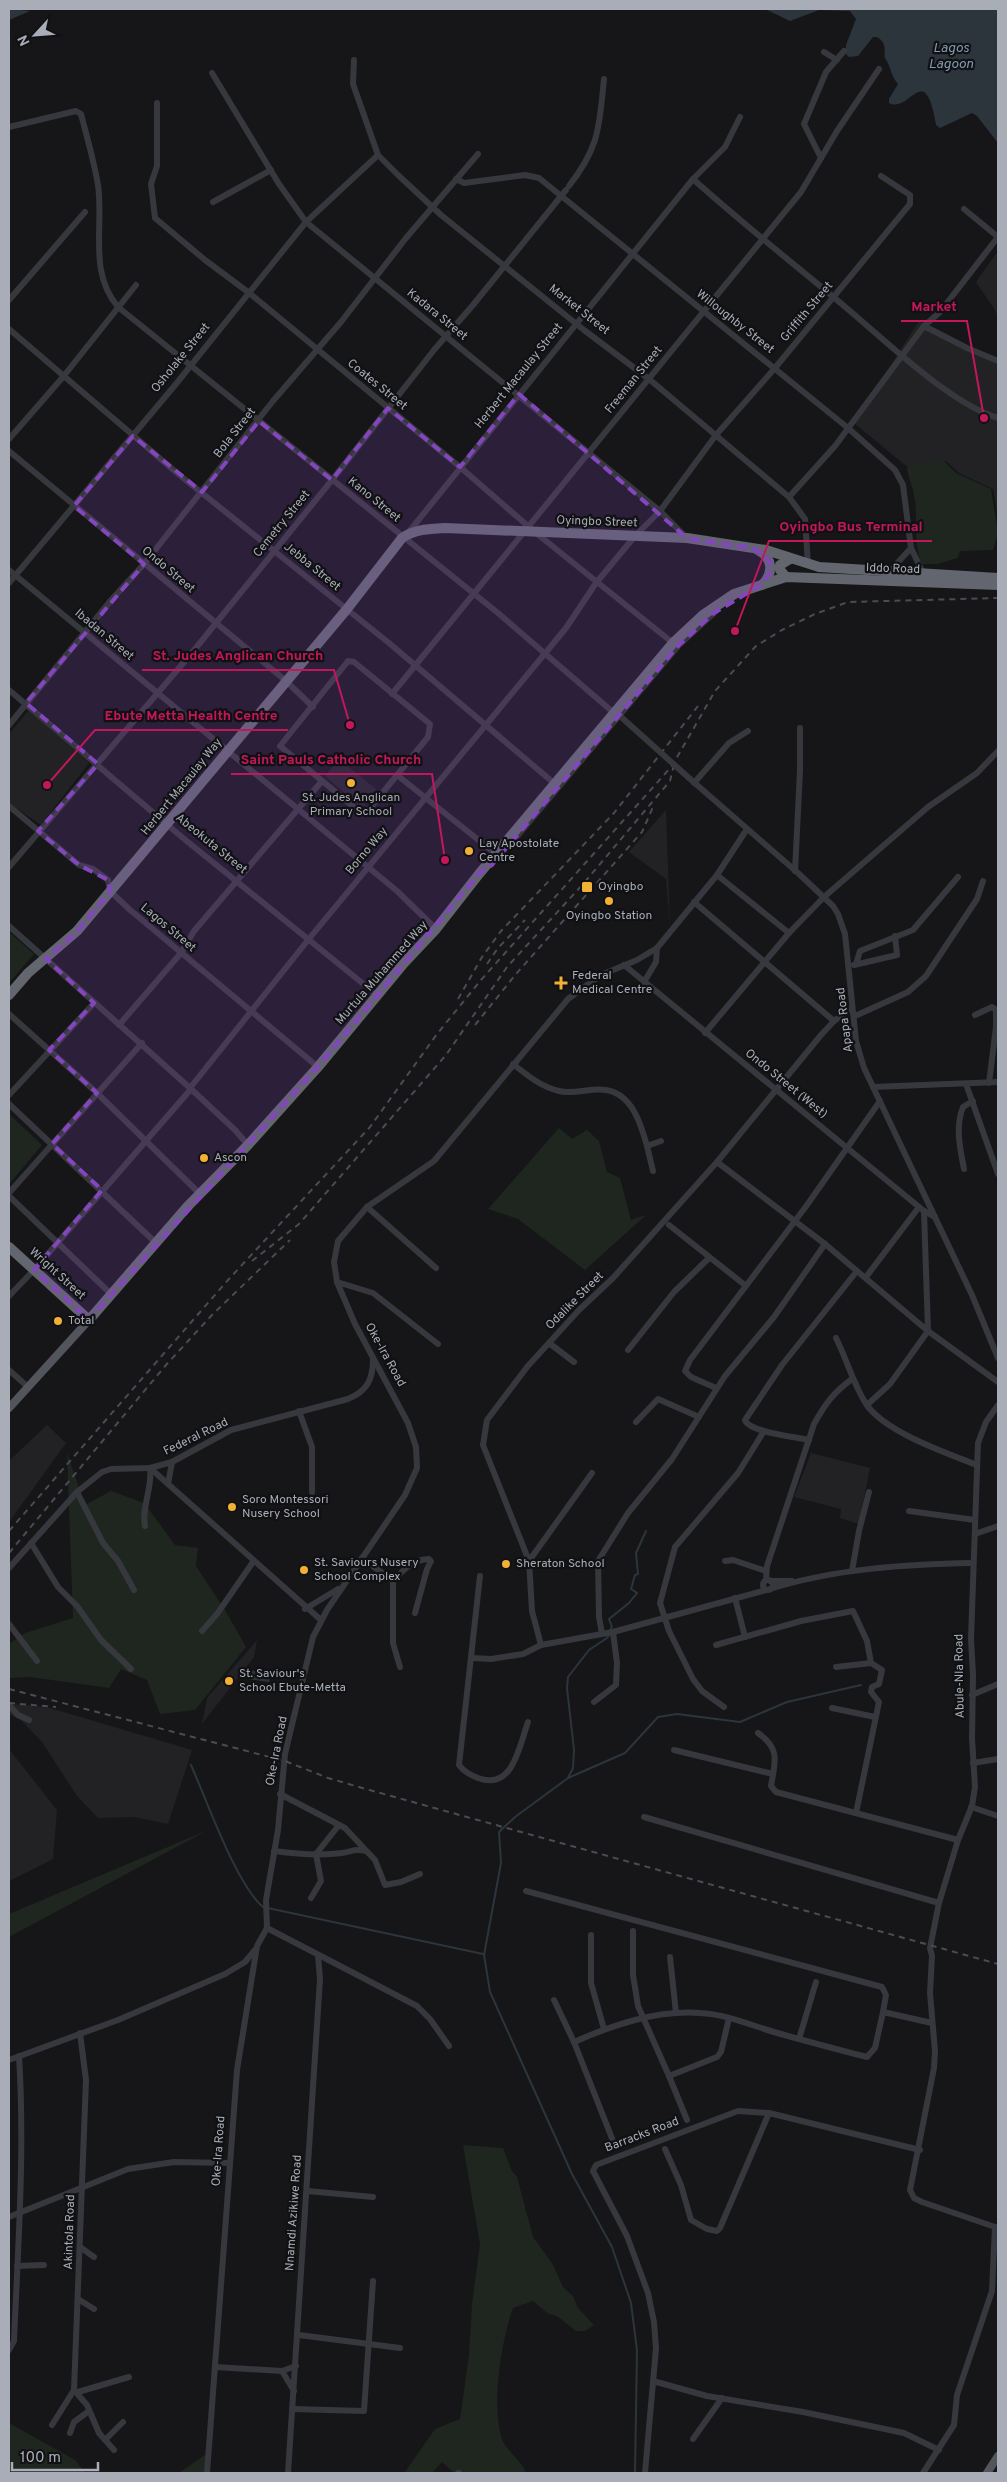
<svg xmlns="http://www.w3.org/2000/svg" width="1007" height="2482" font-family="Overpass,sans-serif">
<rect width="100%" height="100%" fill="#161618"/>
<g fill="#222225">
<polygon points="998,251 998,319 995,310 976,282"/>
<polygon points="919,321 971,350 998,361 998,517 993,489 959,473 946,461 930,461 910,469 854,423"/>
<polygon points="29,710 89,763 41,825 9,803 9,734"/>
<polygon points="339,759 377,790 362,808 325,776"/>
<polygon points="666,810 670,927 666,879 629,852"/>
<polygon points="47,1425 66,1443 9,1522 9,1461"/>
<polygon points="811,1453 870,1468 859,1524 840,1518 841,1509 794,1497"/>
<polygon points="257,1640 254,1657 202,1724 207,1698"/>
<polygon points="21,1704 50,1708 192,1750 168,1824 134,1817 98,1818 77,1796 42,1742 22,1721 9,1714 9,1706"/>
<polygon points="9,1749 57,1810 53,1859 9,1881"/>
</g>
<g fill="#1e261f">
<path d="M928,461H944L956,473L991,489L998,533L993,550L960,551L958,558L937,564H922C912,542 919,518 914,495C913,486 908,478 907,468Z"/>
<polygon points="9,932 34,954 9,983"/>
<polygon points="9,1114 42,1145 9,1184"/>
<polygon points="559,1128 572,1139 587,1130 599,1141 607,1172 620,1178 631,1220 646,1215 585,1270 518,1219 488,1209"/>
<polygon points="67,1453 85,1505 111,1491 144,1503 175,1545 198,1548 196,1566 225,1610 246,1647 195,1710 160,1714 147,1680 121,1669 109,1688 30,1677 9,1678 9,1644 25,1633 73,1618"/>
<polygon points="208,1830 9,1937 9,1914"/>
<path d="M463,2145L503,2148L512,2171L517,2177L533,2237L552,2263L563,2287L573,2296L578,2308L594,2325L585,2331H576L557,2316L547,2313L533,2301L513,2308C501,2342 491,2404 502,2439C506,2451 522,2460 526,2473H454L442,2462L432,2473L405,2472L435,2429L460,2419L469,2355L472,2304L480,2244Z"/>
<polygon points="9,2423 75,2460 85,2473 9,2473"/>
<polygon points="209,2452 208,2473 179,2473"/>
</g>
<g fill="#2c353c">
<polygon points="9,9 30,11 9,20"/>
<path d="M765,9H998V143L977,116L972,113L940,128L936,125C925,58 910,114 889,103V99L898,84C891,76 891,67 885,58C884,49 887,43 877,37H873L858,56L849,57L846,54V45L856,19L850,11L819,10L790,21Z"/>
<polygon points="250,1670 271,1674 269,1682 248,1679"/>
</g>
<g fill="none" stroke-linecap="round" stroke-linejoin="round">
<g stroke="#2c353c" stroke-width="2">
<polyline points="610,1630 612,1627 609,1619 629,1603 637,1593 631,1589 635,1575 638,1574 636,1553 646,1531"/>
<path d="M191,1765C207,1801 236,1884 263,1907L483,1954"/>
<polyline points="568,1778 573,1768 574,1750 567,1688 568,1677 589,1650 607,1638 609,1635"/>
<polyline points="635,2473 637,2350 631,2303 612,2247 572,2174 490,1992 484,1955 501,1863 499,1832 515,1817 568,1778 625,1753 658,1717 677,1714 740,1722 787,1702 861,1685"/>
</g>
<g stroke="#37383d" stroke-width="6">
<polyline points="824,52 837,60"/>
<polyline points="354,60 353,84 378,155 398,175 441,215 584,330 649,379 789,497 805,519 808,565"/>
<polyline points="212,73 279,184 306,222 660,511 687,538"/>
<polyline points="157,103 157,166 151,184 155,218 205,260 248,292 460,467 536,533 673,643"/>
<path d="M9,127L76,111L81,114C87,137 94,161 98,185C104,227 88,272 118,307L498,613L614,713"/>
<polyline points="821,158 804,124 826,72 844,51"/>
<polyline points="456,179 464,183 525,175 539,178 848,428 895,470 903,485 911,548 924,575"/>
<path d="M693,179C744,225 798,267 850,311C889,344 951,404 998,418"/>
<path d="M569,186C600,146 599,127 604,79"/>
<polyline points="213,202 271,170"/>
<polyline points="964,209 998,237"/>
<polyline points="9,300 85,212"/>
<polyline points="924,326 967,348 998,361"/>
<polyline points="9,329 177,473 389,643 555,784"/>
<polyline points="9,439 63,377 136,285"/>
<polyline points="9,451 286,681 313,707"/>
<polyline points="789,497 835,446 924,326 940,312 998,237"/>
<polyline points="408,533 693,179 725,147 740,117"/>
<polyline points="9,570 397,891 436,929"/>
<polyline points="890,571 911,548"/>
<polyline points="9,583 176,384 306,222 378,155"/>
<polygon points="348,661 354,662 430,724 428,737 371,807 361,813 280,746"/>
<polyline points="9,690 183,838 377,995"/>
<polyline points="392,694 801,192 837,131 879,69"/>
<polyline points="9,725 112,599 144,564 273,401 341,322 406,238 478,154"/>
<polyline points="397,775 496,854"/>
<polyline points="689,778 798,873 833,906 838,914 845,934 856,1041 864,1068 972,1295 998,1358"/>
<polyline points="694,783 729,743 748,731"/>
<polyline points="9,806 79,865 93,869 108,880 110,891 129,909 318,1067"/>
<polyline points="513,841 679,645 715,612"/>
<polyline points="9,867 191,654 332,480 434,350 473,305 566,190"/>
<polyline points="795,871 800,771 800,728"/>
<polyline points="717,875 789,933"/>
<polyline points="694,902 834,1021"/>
<polyline points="9,926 190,1088 235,1130 248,1145"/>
<polyline points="856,964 860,951 913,930 958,877"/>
<polyline points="624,965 924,1211 935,1217"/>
<polyline points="854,965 897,955 895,936"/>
<polyline points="644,982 656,962 657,948"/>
<polyline points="9,1014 97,1093 200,1194"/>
<polyline points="975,1015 992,1007 996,1010 996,1027 989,1083"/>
<polyline points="855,1016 908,992 926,976 977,899 983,881"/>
<polyline points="119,1025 181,953 194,931 322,781"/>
<polyline points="705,1033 789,933 824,897 928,807 977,773 998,751"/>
<path d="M513,1064C527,1075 541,1087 559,1091C575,1095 591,1087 606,1090C632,1094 641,1124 647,1146L661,1141"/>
<polyline points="966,1084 998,1174"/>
<polyline points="873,1087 998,1082"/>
<polyline points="190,1088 308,940 566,628 596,583 635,536 660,511 716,435 775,368 910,204 910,195 881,176"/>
<polyline points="9,1095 94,1003"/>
<polyline points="9,1104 156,1243"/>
<polyline points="647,1146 653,1171"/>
<polyline points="717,1162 825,1244 928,1331 998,1382"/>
<path d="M964,1169C960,1148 955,1127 963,1107L973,1101"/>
<polyline points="9,1193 142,1043"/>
<polyline points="9,1196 111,1294"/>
<polyline points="367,1207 436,1268"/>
<polyline points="669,1225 746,1286"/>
<polyline points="866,1277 919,1207"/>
<polyline points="337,1282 373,1293 438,1344"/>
<polyline points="9,1296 34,1270 191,1089"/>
<path d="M836,1338C847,1360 853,1383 866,1404C885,1432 946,1453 977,1465"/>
<polyline points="549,1343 574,1362"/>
<polyline points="628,1350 674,1292 709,1258"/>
<polyline points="9,1370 28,1387"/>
<polyline points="716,1388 691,1377 685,1371 690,1360 807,1205 880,1101"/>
<polyline points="867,1405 890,1384 928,1331 924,1211"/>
<polyline points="998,1405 986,1422 978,1443 971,1639 973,1675 972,1738 975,1787 972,1806 958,1840 939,1903 930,1948 932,1956 930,1993 935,2051 934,2068 910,2190 914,2198 922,2202 998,2228"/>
<polyline points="299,1411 312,1447 312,1492"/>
<polyline points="636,1422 658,1399 699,1417"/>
<path d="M809,1440C796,1437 748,1432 745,1420L782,1365L857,1271"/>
<polyline points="150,1468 321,1620"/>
<polyline points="168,1484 172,1462"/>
<polyline points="77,1492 103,1543 118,1561 134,1590"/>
<polyline points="909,1511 975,1520"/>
<path d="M145,1526C141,1508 153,1487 150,1468"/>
<polyline points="975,1534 998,1526"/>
<polyline points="31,1543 58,1587 77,1606 101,1640 131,1669"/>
<polyline points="362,1558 393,1581"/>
<polyline points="529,1561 592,1473"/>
<polyline points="725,1561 733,1560 766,1571"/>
<path d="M9,1568L77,1492L102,1472L111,1469L150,1468L172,1462L231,1430L348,1399C367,1391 373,1380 373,1359"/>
<polyline points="852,1571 859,1531 869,1492"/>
<path d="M480,1576L459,1765C464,1772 471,1775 478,1778C513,1791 519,1747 528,1722"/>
<path d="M766,1580L767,1566L814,1424C825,1404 834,1392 852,1379"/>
<circle cx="768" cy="1585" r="5"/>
<polyline points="770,1581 792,1581"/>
<path d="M770,1589C834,1569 906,1564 973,1563"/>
<polyline points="735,1598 745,1637"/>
<polyline points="305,1609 338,1589"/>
<polyline points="9,1624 37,1661"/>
<polyline points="202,1631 217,1614 253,1562"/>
<polyline points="602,1634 599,1617 598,1561 628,1513 672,1459 725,1376 774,1317 825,1244"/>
<polyline points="541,1645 532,1611 529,1561 483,1445 487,1420 527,1367 579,1310 613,1278 717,1162 821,1035 834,1021 852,1008"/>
<polyline points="716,1645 801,1621 853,1611 867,1641 871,1663 882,1670 879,1684 872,1687 871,1692 879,1702 856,1813"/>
<polyline points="472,1658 491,1659 523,1654 541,1645 613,1632 766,1590"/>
<path d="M400,1667L393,1643V1581C403,1570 414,1559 429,1559L431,1561L427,1569L415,1613"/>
<polyline points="836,1667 871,1663"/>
<polyline points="972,1695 998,1684"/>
<polyline points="594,1702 616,1685 617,1663 613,1632"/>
<polyline points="9,1705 18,1715 29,1720"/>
<polyline points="724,1707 702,1691 693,1679 669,1631 660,1603 675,1547 738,1473 764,1431"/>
<polyline points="832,1708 875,1717"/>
<path d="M758,1733C781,1749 775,1762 771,1786L776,1792L958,1840"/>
<polyline points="674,1750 773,1774"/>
<polyline points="973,1763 998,1759"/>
<polyline points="280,1794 345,1828 375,1860 385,1885 401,1882 420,1874"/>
<polyline points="971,1807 998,1816"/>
<polyline points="644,1817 939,1903"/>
<path d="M274,1851C296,1854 320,1856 342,1853C351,1852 355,1848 365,1851"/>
<polyline points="526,1891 882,1987 886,1995 883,2012"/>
<polyline points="311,1898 321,1881 316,1854 339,1825"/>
<polyline points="267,1928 417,2006 430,2019 449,2046"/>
<polyline points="633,1931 633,1975 638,2006 669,2076 717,2057 721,2052 729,2018"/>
<polyline points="591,1935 591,1983 604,2029"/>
<polyline points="670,1957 676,2013"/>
<polyline points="554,2000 574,2042 615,2146"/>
<polyline points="799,2039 816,1982"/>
<path d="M574,2042C613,2025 656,2010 700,2013C725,2014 750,2025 774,2032C805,2041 836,2049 867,2057L875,2048L883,2012L932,2023"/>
<polyline points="9,2060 118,2020 225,1974 245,1962 255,1950"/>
<polyline points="669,2076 687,2120"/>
<polyline points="665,2149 681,2185 691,2220 707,2229 717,2231 720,2228 769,2113"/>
<polyline points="307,2191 373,2197"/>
<polyline points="9,2217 128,2169 174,2162 230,2163"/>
<polyline points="80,2247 94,2257"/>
<polyline points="17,2266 44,2265"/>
<polyline points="78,2299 94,2309"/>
<polyline points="299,2335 400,2348"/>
<path d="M9,2350L14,2341C18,2246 25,2151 19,2056"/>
<polyline points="215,2367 282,2371 296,2366"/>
<polyline points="282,2371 294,2391"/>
<polyline points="653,2381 707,2396 803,2412 904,2433 939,2450"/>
<polyline points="74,2390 87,2405 99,2433 114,2450"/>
<polyline points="78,2392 129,2377"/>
<polyline points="293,2409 364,2411 373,2281"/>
<polyline points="52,2425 74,2390 86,2080 80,2033"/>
<polyline points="70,2433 74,2422 89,2411"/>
<polyline points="693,2439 722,2398"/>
<polyline points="105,2440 123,2422"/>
<polyline points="207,2473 237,2070 257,1946 267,1928 266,1900 278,1830 285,1754 313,1637 327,1610 405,1495 417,1468 416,1447 408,1423 355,1324 337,1282 334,1262 338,1241 367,1207 434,1161 568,999 601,975 637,960 657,948 717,875 747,829"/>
<polyline points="288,2473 320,1979 318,1955"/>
<polyline points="458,2473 459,2473"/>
<polyline points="645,2473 656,2348 654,2322 648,2293 627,2236 593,2171 596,2165 738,2111 769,2113 920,2150"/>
<polyline points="923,2473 954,2425 957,2395 992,2291 995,2227"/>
</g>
<g stroke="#53555c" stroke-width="8">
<polyline points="9,1408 89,1320"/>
<polyline points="987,2473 998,2456"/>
</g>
<g stroke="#63666e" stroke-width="10">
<path d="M758,550C773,558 774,573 762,585"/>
<polyline points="786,577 780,570 780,565 790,559"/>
<path d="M9,995L28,973L77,931L347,609L402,538C415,529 429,529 445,528L687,538L766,550L819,567L998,578"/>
<polyline points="9,1247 89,1320 187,1207 248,1145 318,1067 404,963 436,929 479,874 673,643 703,615 734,594 786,577 998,585"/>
</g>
<g stroke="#4a4c52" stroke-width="2" stroke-dasharray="6 5" stroke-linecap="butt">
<polyline points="487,964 498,948 525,920"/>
<polyline points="458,999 482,957 501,931 614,813 698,706"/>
<polyline points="475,1025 516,974 642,832 653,807"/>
<polyline points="252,1261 299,1224 446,1055 507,967 584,883 670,781 674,765"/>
<polyline points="9,1531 228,1280 370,1127 437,1034 481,980 672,766 715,691 756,646 782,630 815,614 848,602 998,598"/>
<polyline points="9,1553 166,1365 212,1315 290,1240"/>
<polyline points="9,1689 285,1761 328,1778 373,1791 998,1964"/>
<polyline points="9,1703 56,1707"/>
</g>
<polyline stroke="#37383d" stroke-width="6" points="620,716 689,778"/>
</g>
<path fill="#8446be" fill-opacity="0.2" stroke="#8446be" stroke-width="4" stroke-dasharray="10 6" stroke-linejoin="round" d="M519,394L687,538L753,548L766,556L771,565L769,575L761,585L714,613L679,645L492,865L479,874L318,1067L89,1320L34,1270L102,1190L52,1144L97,1093L49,1050L94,1003L46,959L77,931L110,891L108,880L79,865L38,831L98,764L26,703L144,564L74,506L133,436L202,492L259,421L332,480L388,408L460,467Z"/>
<g fill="#f2b134" stroke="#111113" stroke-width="2">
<circle cx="351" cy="783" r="5"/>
<circle cx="469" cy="851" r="5"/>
<rect x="581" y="881" width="12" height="12" rx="2.5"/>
<circle cx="609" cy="901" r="5"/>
<path d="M558.5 975.5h5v5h5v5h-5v5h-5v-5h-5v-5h5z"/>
<circle cx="204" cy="1158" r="5"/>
<circle cx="58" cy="1321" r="5"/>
<circle cx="232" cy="1507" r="5"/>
<circle cx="506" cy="1564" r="5"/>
<circle cx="304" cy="1570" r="5"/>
<circle cx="229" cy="1681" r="5"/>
</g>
<g text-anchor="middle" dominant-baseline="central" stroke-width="4.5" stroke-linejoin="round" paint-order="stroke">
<g font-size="12" fill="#a8adb8" stroke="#111113">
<text transform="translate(579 310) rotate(38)">Market Street</text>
<text transform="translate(807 312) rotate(-50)">Griffith Street</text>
<text transform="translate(437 315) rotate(39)">Kadara Street</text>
<text transform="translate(735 322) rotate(38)">Willoughby Street</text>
<text transform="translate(181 358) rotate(-51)">Osholake Street</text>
<text transform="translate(519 376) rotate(-51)">Herbert Macaulay Street</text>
<text transform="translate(634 380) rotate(-51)">Freeman Street</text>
<text transform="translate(377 385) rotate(39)">Coates Street</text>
<text transform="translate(235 433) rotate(-52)">Bola Street</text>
<text transform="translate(374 500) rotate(39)">Kano Street</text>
<text transform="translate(597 522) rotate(2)">Oyingbo Street</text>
<text transform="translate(282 524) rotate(-51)">Cemetry Street</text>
<text transform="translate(312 567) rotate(39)">Jebba Street</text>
<text transform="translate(893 569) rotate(2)">Iddo Road</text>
<text transform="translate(168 570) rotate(40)">Ondo Street</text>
<text transform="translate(104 635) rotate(40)">Ibadan Street</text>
<text transform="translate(182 787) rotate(-51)">Herbert Macaulay Way</text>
<text transform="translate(211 844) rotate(39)">Abeokuta Street</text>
<text transform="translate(367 851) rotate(-50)">Borno Way</text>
<text transform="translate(168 928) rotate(40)">Lagos Street</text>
<text transform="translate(382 973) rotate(-49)">Murtula Muhammed Way</text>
<text transform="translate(845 1020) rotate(-97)">Apapa Road</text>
<text transform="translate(786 1084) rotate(39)">Ondo Street (West)</text>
<text transform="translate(57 1274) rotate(42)">Wright Street</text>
<text transform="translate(575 1301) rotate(-45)">Odalike Street</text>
<text transform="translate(385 1355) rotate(61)">Oke-Ira Road</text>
<text transform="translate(196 1437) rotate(-26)">Federal Road</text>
<text transform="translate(960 1676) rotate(-91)">Abule-Nla Road</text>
<text transform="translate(277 1751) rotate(-79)">Oke-Ira Road</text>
<text transform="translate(642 2135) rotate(-21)">Barracks Road</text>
<text transform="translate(219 2151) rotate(-86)">Oke-Ira Road</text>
<text transform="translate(294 2213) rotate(-86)">Nnamdi Azikiwe Road</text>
<text transform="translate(70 2232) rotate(-88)">Akintola Road</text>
</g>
<g font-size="12" fill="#a8adb8" stroke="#111113" text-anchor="start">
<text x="351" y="798" text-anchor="middle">St. Judes Anglican<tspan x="351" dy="14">Primary School</tspan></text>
<text x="479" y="844">Lay Apostolate<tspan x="479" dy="14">Centre</tspan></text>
<text x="598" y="887">Oyingbo</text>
<text x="609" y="916" text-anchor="middle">Oyingbo Station</text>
<text x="572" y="976">Federal<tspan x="572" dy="14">Medical Centre</tspan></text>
<text x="214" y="1158">Ascon</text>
<text x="68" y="1321">Total</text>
<text x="242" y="1500">Soro Montessori<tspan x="242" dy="14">Nusery School</tspan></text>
<text x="314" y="1563">St. Saviours Nusery<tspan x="314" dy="14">School Complex</tspan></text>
<text x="516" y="1564">Sheraton School</text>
<text x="239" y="1674">St. Saviour's<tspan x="239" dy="14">School Ebute-Metta</tspan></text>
</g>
<g font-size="14" font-style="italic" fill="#7f9bb3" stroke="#111113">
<text x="951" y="48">Lagos<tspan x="951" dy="16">Lagoon</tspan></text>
</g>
</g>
<path fill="none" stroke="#c2185b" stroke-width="2" d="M984 418L967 321H901M735 631L769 541H932M350 725L334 670H142M47 785L95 730H288M445 860L432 774H231"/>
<g fill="#c2185b" stroke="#111113" stroke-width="2">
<circle cx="984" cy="418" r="5"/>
<circle cx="735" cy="631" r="5"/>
<circle cx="350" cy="725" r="5"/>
<circle cx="47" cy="785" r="5"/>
<circle cx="445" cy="860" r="5"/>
</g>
<g font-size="14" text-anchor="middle" font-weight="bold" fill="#c2185b" stroke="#111113" stroke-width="4.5" stroke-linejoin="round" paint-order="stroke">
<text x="934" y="311">Market</text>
<text x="851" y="531">Oyingbo Bus Terminal</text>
<text x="238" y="660">St. Judes Anglican Church</text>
<text x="191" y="720">Ebute Metta Health Centre</text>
<text x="331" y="764">Saint Pauls Catholic Church</text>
</g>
<rect width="1007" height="2482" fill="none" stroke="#a8adb8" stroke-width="20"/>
<g transform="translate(35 35) rotate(244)" stroke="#111113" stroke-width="4" paint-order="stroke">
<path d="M0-4L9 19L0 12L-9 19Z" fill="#a8adb8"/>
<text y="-8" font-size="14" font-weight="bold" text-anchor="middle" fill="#a8adb8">N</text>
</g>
<path d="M12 2462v8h86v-8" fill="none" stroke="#a8adb8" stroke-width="2.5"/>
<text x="20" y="2462" font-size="15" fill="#a8adb8" stroke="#111113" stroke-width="4" paint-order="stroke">100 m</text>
</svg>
